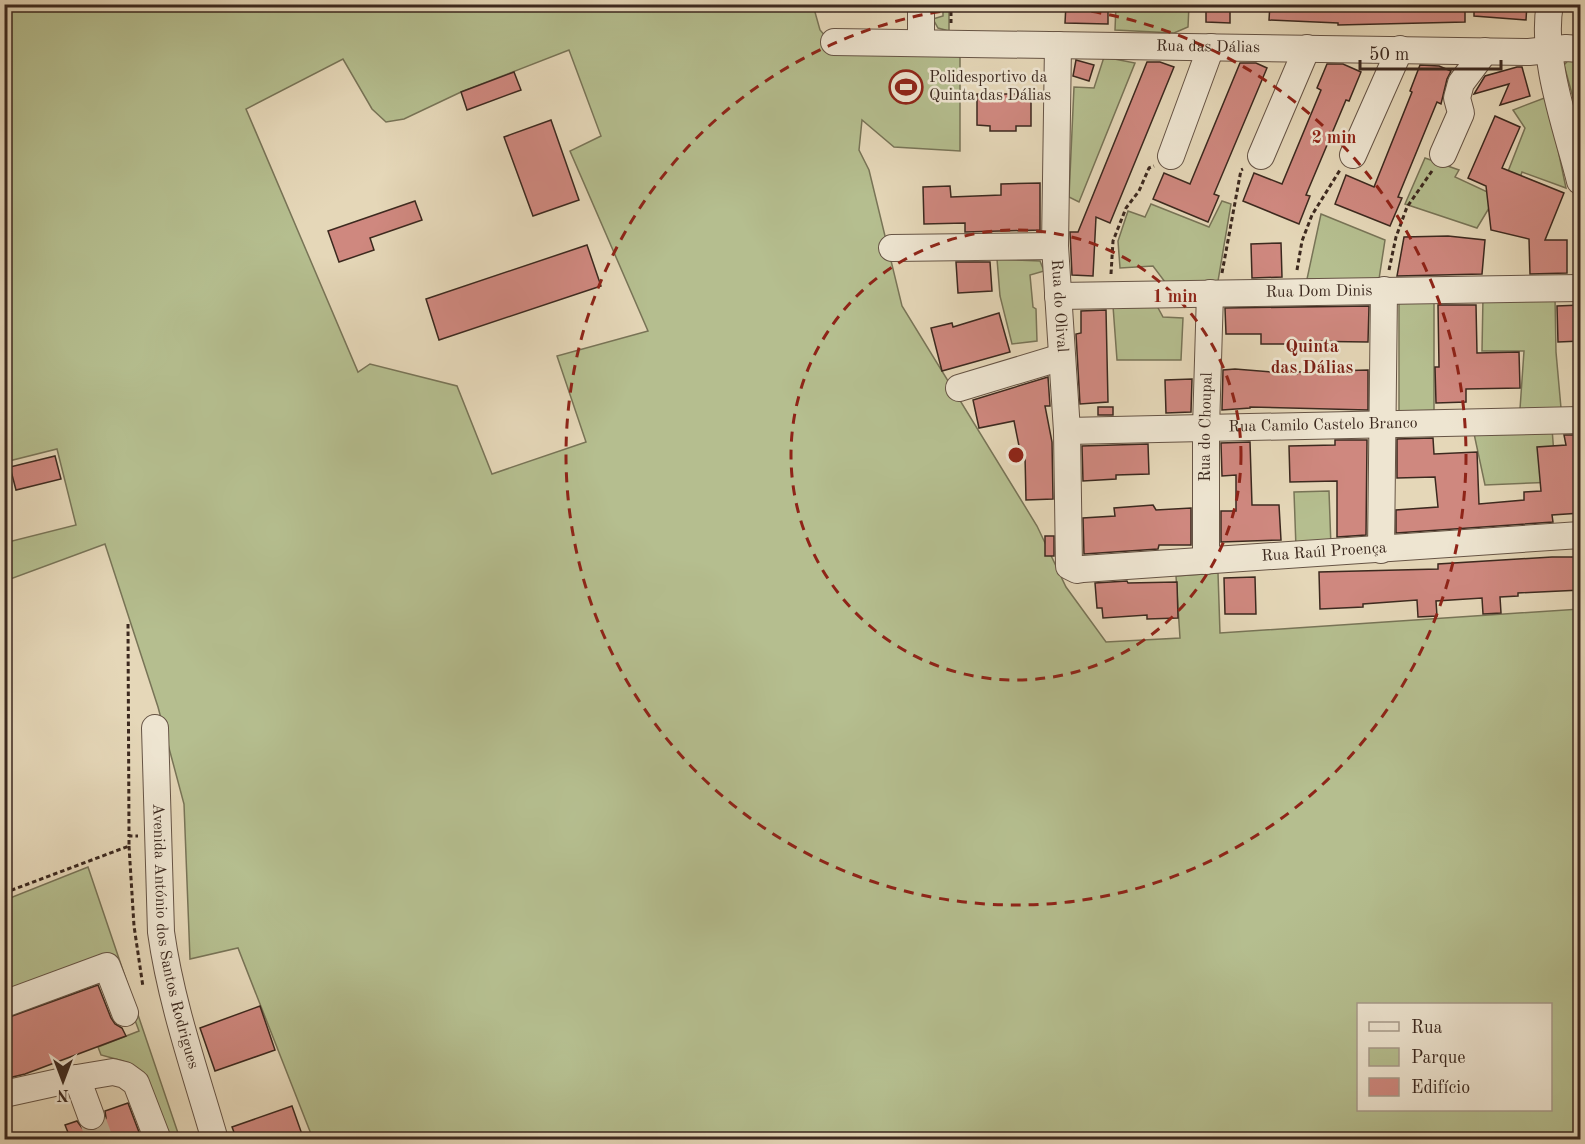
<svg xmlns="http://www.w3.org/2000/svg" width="1585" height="1144" font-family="'Old Standard TT',serif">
<rect width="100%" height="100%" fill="#e5d7b8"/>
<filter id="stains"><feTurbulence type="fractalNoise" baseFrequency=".00333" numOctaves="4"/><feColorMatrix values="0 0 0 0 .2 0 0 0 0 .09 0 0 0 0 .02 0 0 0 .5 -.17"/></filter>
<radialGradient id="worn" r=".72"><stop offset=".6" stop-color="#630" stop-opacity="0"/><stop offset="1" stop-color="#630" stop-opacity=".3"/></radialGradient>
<g fill="#b5be8f" stroke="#787457" stroke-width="1.5" fill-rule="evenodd">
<path d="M5,5H813L820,30L840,53L960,54V151L894,147L862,120L859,150L869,170L902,306L1037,526L1066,587L1106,642L1180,638L1176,576L1218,573L1220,633L1580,609V1139H313L238,948L190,959L184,804L158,707L105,544L5,581L4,543L76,525L57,449L5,462ZM569,50L601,136L570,151L648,331L557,356L586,442L492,474L457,386L370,364L358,372L246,109L343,59L372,109L386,122L404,119L461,92ZM1358,1004H1550V1110H1358Z"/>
<polygon points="943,5 949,5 949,31 938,28 933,19 943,16"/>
<polygon points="1116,5 1189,5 1188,27 1174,33 1115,30"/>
<polygon points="1572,56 1580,61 1580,123 1564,65"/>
<polygon points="1104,57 1135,63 1079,202 1069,197 1074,87 1094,88"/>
<polygon points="1547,97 1566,188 1522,172 1510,207 1489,208 1477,228 1405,204 1425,158 1459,170 1455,177 1498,197 1525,128 1513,110"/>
<polygon points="1222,201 1231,204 1218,281 1165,282 1153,266 1120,268 1118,241 1128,211 1145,217 1151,204 1209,227"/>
<polygon points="1321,214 1385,240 1379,279 1307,279"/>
<polygon points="997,259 1040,261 1044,271 1030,275 1033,307 1036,309 1037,341 1012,344 1000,296"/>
<polygon points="1483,297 1555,298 1556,352 1561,408 1520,409 1524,351 1482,351"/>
<polygon points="1399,301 1434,302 1434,412 1399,412"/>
<polygon points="1113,306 1157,306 1163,317 1183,318 1181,360 1117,360"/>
<polygon points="1552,428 1556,482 1485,485 1473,429"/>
<polygon points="1329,491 1331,547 1296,548 1294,492"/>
<polygon points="88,867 180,1139 166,1139 141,1072 123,1061 101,1055 98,1047 139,1031 111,956 5,996 5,900"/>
</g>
<g fill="#cf887f" stroke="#3c291f" stroke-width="1.5">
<polygon points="1066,4 1108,4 1108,24 1065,23"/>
<polygon points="1206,4 1230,4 1230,23 1206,22"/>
<polygon points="1270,4 1465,4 1465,22 1338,25 1338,23 1269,20"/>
<polygon points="1474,4 1527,4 1526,20 1474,16"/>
<polygon points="1076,60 1094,65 1089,81 1073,76"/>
<polygon points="1147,62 1160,62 1174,67 1110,223 1096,217 1093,276 1072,275 1070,232 1078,232"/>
<polygon points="1240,63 1256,63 1267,68 1214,194 1219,196 1208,222 1153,199 1164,173 1190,184"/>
<polygon points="1327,64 1343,64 1361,72 1349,101 1346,100 1306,195 1310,196 1299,224 1243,201 1254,173 1282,184 1321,90 1317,88"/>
<polygon points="1420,65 1439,66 1451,71 1447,79 1441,104 1437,102 1398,197 1402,198 1390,226 1335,204 1346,175 1374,187 1412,92 1410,91"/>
<polygon points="1517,67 1522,67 1530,96 1500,105 1509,84 1474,94 1485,76"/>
<polygon points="514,72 521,90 467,110 461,92"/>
<polygon points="977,94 1031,94 1031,126 1016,126 1016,131 990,131 990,126 977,125"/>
<polygon points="1495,116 1520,127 1502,168 1564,193 1545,240 1567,240 1567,273 1530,274 1529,239 1491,230 1486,186 1468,178"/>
<polygon points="551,120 579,200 533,216 504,137"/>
<polygon points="1040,183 1040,230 965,232 965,223 924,224 923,187 950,186 951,197 1001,195 1001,184"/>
<polygon points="415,201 422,220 370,238 374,250 339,262 328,231"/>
<polygon points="1448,236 1485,240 1482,274 1397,276 1404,237"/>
<polygon points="1281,243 1282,277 1252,278 1251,244"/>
<polygon points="587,245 601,286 439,340 426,299"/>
<polygon points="956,262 990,262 992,291 958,293"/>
<polygon points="1438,305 1476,305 1477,353 1519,352 1520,388 1466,389 1466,402 1436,403 1435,367 1439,367"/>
<polygon points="1581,305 1581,341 1558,342 1557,306"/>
<polygon points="1369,306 1368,342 1292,341 1292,344 1261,344 1261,334 1226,334 1225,308"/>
<polygon points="1106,310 1108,402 1080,404 1076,334 1081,333 1081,311"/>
<polygon points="999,313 1010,352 942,371 931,328 952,323 953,327"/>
<polygon points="1235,369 1297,374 1297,372 1368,370 1368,410 1250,407 1250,408 1222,410 1223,370"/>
<polygon points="1048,377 1050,406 1045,406 1052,442 1053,499 1026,500 1025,456 1021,456 1014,421 979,428 973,400"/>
<polygon points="1192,379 1191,412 1166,413 1165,380"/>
<rect x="1098" y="407" width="15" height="8"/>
<polygon points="1564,435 1581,435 1581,513 1552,515 1553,522 1396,533 1396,510 1438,507 1435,477 1397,478 1397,439 1433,438 1434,454 1477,452 1479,504 1524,500 1524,492 1541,491 1537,447 1566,445"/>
<polygon points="1335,440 1367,440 1366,535 1337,537 1337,481 1290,482 1289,446 1335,445"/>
<polygon points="1250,442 1252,505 1279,505 1281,540 1221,542 1221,511 1236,511 1236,475 1222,476 1221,443"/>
<polygon points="1148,444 1149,474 1116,475 1116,479 1083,481 1082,446"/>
<polygon points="55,456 61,479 16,490 10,467"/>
<polygon points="1153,505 1156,510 1191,508 1191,545 1159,545 1158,549 1084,554 1083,518 1115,516 1114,508"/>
<rect x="1045" y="536" width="9" height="20"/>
<polygon points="1552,557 1581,557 1581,590 1518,593 1518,596 1500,597 1501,613 1483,614 1482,598 1436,601 1437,616 1418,617 1417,600 1363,604 1363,607 1320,609 1319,572 1438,569 1438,564"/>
<polygon points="1255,577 1256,614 1225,614 1224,578"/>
<polygon points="1127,581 1128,583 1177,582 1178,618 1147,619 1147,615 1103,618 1102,608 1097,608 1095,583"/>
<polygon points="98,985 111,1018 115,1024 122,1028 126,1036 25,1074 4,1079 4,1019"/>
<polygon points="260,1006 275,1050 215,1071 200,1028"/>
<polygon points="128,1103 142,1140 71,1140 65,1125 77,1121 82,1128 88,1131 96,1130 103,1125 106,1118 105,1111"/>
<polygon points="292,1106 304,1140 237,1140 232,1127"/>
</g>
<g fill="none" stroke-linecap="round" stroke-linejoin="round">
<polyline stroke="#c3b499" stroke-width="26" stroke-dasharray="26 13" stroke-linecap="butt" points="91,1116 100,1140"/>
<g stroke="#665445" stroke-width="28">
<g id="minor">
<polyline points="921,4 921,42"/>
<path d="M1550,4C1540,57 1567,129 1580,181"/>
<path id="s1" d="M834,42L1529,52L1566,48L1580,49"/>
<path id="s2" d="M1058,45L1055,246L1067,431L1069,566L1077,570L1083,569L1580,535"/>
<polyline points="1443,154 1461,113 1457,98 1461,83 1485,51"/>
<polyline points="1353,155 1400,49"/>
<polyline points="1171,156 1211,47"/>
<polyline points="1261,156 1307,48"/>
<polyline points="892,248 1055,246"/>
<path id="s3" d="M1058,296L1580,288"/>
<polyline points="959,388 1062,357"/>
<path id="s4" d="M1067,431L1580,420"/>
<polyline points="1381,550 1384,290"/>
<path id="s5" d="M1206,561V428L1210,293"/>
<path id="s6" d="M155,728L161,932C171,1003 195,1071 215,1140"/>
<polyline points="4,1004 107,966 125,1013"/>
<polyline points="77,1078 113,1072 125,1075 136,1083 158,1140"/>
<polyline points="4,1094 77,1078 91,1116"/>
</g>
</g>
<g stroke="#3c291f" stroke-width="3" stroke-dasharray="4.5 3" stroke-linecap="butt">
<polyline points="951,4 951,23"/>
<polyline points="1297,270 1302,241 1312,215 1340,170"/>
<polyline points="1389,270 1396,237 1407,207 1432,171"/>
<polyline points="1222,273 1241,170 1243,169"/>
<polyline points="1111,274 1113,241 1126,208 1139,191 1149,168 1154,166"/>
<polyline points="128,624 129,836"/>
<polyline points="129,846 134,926 143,987"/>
<polyline points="4,893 129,846 129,836 138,836"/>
</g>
<use href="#minor" stroke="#eee5d1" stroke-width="26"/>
</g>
<g fill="none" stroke="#8f2418" stroke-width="3" stroke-dasharray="10 8">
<circle cx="1016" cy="455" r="225"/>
<circle cx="1016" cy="455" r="450"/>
</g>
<defs>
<g id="stadium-ring" transform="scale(1.725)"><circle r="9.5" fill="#eee5d1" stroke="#8f2418" stroke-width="1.5"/><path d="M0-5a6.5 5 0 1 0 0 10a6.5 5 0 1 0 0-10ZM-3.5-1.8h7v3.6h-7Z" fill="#8f2418"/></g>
</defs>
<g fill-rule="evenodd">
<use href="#stadium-ring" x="906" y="87"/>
</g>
<g text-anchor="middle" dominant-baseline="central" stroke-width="5" stroke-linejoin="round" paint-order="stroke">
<g font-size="16" fill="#3c291f" stroke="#eee5d1">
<text stroke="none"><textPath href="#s1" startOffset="374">Rua das Dálias</textPath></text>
<text stroke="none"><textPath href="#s3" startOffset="261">Rua Dom Dinis</textPath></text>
<text stroke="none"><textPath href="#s2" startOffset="261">Rua do Olival</textPath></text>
<text stroke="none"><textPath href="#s4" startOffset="256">Rua Camilo Castelo Branco</textPath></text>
<text stroke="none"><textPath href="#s5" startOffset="134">Rua do Choupal</textPath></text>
<text stroke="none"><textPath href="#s2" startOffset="778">Rua Raúl Proença</textPath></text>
<text stroke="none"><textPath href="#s6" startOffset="210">Avenida António dos Santos Rodrigues</textPath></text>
</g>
<g font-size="16" fill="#3c291f" stroke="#eee5d1" text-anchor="start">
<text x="929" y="78">Polidesportivo da<tspan x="929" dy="18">Quinta das Dálias</tspan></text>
</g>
<g font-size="18" font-weight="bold" fill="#7a1f14" stroke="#eee5d1">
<text x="1312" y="347">Quinta<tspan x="1312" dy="21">das Dálias</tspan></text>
</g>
</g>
<circle cx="1016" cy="455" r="9" fill="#8f2418" stroke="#eee5d1" stroke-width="3"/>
<g font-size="18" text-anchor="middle" font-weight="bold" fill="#8f2418" stroke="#eee5d1" stroke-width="5" stroke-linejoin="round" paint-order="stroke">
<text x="1334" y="143">2 min</text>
<text x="1175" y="302">1 min</text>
</g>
<rect width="1585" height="1144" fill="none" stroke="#e5d7b8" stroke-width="24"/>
<rect x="6" y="6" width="1573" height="1132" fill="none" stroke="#3c291f" stroke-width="3"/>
<rect x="12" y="12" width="1561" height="1120" fill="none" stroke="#3c291f" stroke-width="1.5"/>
<rect x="1357" y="1003" width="195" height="108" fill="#eee5d1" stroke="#a79a8a" stroke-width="1.5"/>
<rect x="1369" y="1022" width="30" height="9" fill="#eee5d1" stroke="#a79a8a" stroke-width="1.5"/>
<text x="1411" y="1033" font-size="18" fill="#3c291f">Rua</text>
<rect x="1369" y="1048" width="30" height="18" fill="#b5be8f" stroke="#a79a8a" stroke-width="1.5"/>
<text x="1411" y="1063" font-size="18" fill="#3c291f">Parque</text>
<rect x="1369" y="1078" width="30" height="18" fill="#cf887f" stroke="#a79a8a" stroke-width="1.5"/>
<text x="1411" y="1093" font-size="18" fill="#3c291f">Edifício</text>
<g transform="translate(63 1081) rotate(180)" stroke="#eee5d1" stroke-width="4.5" paint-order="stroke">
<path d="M0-4.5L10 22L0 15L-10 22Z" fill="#3c291f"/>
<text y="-9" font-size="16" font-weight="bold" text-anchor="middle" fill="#3c291f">N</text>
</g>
<path d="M1360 60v9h141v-9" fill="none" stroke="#3c291f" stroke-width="3"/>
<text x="1369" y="60" font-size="18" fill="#3c291f" stroke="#eee5d1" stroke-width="4.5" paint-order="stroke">50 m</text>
<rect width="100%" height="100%" filter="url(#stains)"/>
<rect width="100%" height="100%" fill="url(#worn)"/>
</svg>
